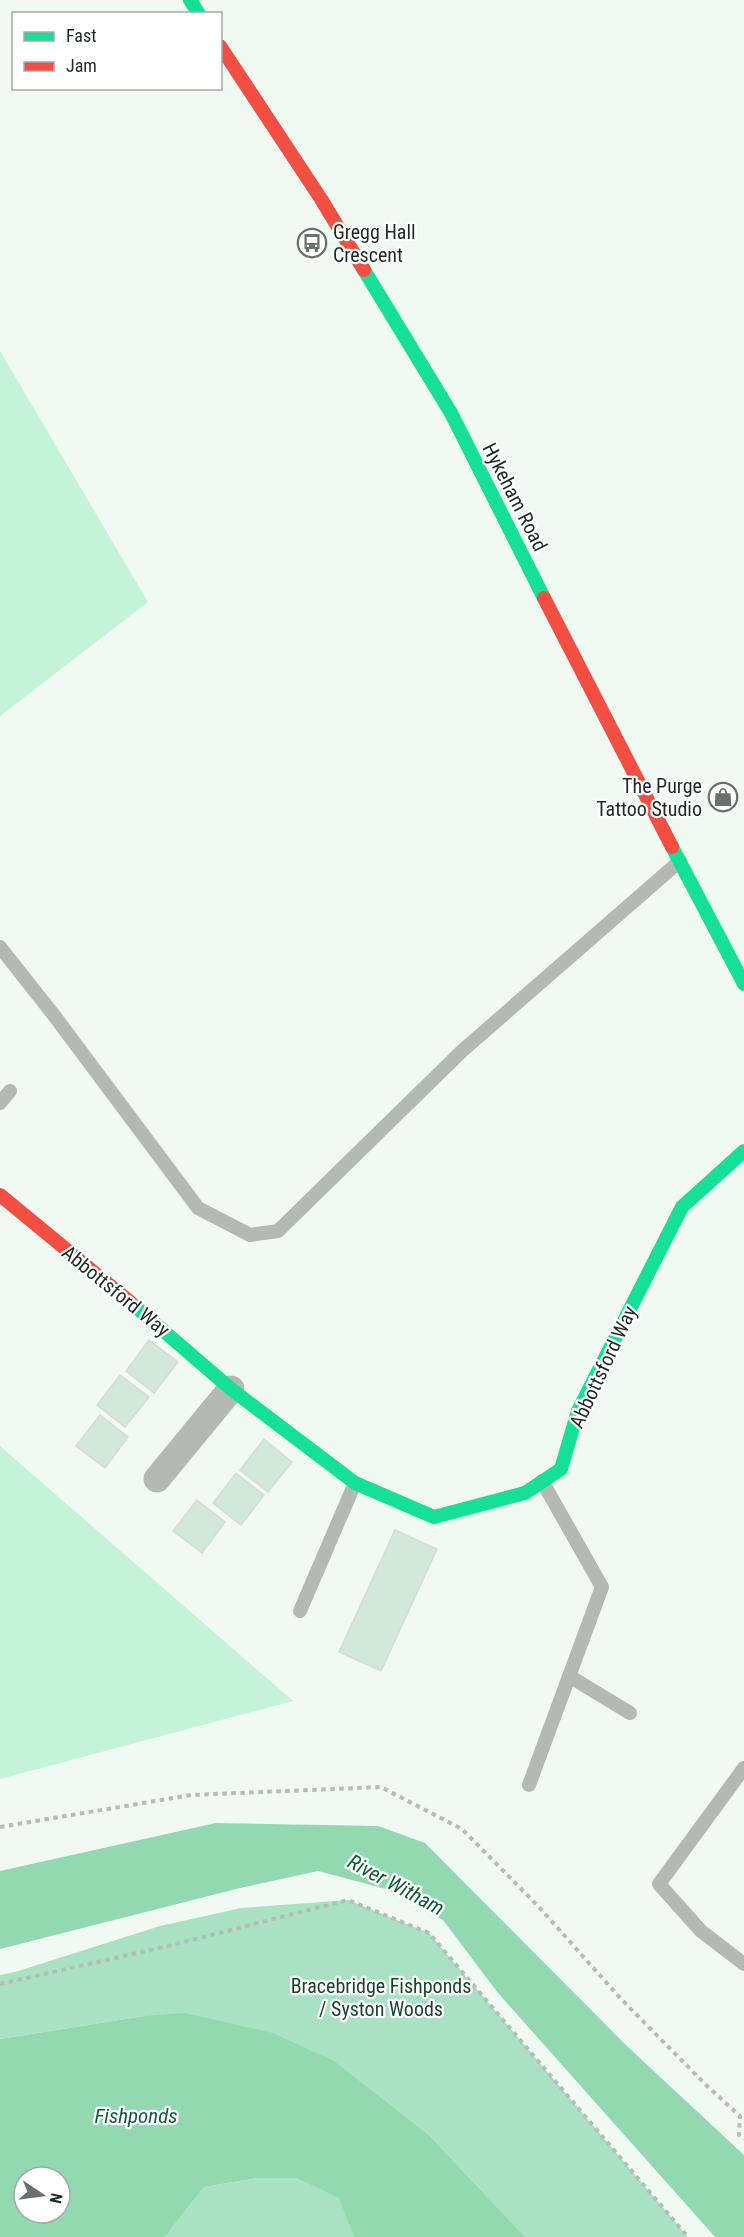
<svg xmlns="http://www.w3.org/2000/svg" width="744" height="2237" font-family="'Roboto Condensed',sans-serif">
<rect width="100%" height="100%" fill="#f0faf3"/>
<g fill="#c4f3d7">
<polygon points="0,351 148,602 0,716"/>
<polygon points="0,1446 293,1701 0,1779"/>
</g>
<g fill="#a8e2c2">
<polygon points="348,1900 429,1933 688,2237 525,2237 429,2135 336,2062 144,2016 0,2039 0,1975 15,1972 160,1926 241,1908"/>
<polygon points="258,2178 296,2178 340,2198 354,2237 165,2237 204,2187"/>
</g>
<g fill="#92d9b2" fill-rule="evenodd">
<polygon points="216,1823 378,1826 425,1843 629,2048 744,2155 744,2237 715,2237 498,1993 443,1920 386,1889 318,1871 236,1889 0,1949 0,1871"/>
<path d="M185,2013L273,2033L336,2062L429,2135L525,2237H354L339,2198L296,2178H258L204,2187L165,2237H0V2039L144,2016ZM24,2177H60V2213H24Z"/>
</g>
<g fill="#d1e8da" stroke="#d4ddd8" stroke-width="1.5">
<polygon points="149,1340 178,1362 154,1393 126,1371"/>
<polygon points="120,1375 149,1397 125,1427 97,1405"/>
<polygon points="100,1415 128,1437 105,1468 76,1446"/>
<polygon points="264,1439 292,1462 268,1492 240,1470"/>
<polygon points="236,1473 264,1495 241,1525 213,1503"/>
<polygon points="197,1500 225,1522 202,1553 173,1531"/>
<polygon points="395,1530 437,1549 381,1671 339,1652"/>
</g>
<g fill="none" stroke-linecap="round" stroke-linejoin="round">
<g stroke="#b6bcb8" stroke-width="4" stroke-dasharray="4.5 4.5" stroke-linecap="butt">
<polyline points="0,1827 191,1795 381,1787 462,1829 538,1906 622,2000 707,2086 740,2116 739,2135 744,2139"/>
<polyline points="0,1984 164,1947 348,1900 429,1933 688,2237"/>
</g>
<g stroke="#b4b9b6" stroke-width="14">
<polyline points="0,947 53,1014 198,1208 250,1235 278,1231 462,1051 680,861"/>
<polyline points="0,1103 10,1091"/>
<polyline points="300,1611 355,1483"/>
<polyline points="569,1676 630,1713"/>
<polyline points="744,1768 659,1884 701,1931 744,1964"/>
<polyline points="529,1785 602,1587 542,1481"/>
</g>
<polyline stroke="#b4b9b6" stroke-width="27" points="157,1479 231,1389"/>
<g stroke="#16e098" stroke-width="14">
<polyline points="190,0 199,14"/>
<polyline points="364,270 451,413 544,598"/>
<polyline points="672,847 744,984"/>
<polyline points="130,1302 231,1389 355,1483 434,1517 525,1493 561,1469 578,1411 682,1207 744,1151"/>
</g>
<g stroke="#f24e42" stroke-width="14">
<polyline points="220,46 321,199 364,270"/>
<polyline points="544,598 672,847"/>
<polyline points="0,1195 130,1302"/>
</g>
</g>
<defs>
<g id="bus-ring" transform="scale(1.5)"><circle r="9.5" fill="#fff" stroke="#68726b" stroke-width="1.5"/><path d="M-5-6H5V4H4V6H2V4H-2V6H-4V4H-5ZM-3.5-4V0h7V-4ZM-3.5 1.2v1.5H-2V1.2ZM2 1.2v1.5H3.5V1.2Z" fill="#68726b"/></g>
<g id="shop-ring" transform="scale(1.5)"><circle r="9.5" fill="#fff" stroke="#68726b" stroke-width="1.5"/><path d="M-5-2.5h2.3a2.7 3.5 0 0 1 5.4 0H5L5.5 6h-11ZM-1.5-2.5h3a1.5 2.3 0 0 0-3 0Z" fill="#68726b"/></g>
</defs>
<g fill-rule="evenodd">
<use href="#bus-ring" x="312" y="243"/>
<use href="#shop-ring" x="723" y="797"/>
</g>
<g text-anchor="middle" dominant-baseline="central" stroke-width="4.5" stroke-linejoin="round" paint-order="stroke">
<g font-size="20" fill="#1f2822" stroke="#fff" text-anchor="start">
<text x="333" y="232">Gregg Hall<tspan x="333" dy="23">Crescent</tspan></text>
<text x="702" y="786" text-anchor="end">The Purge<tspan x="702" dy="23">Tattoo Studio</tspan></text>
</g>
<g font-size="20" fill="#1f2822" stroke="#fff">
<text transform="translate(515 497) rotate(63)">Hykeham Road</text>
<text transform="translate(116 1291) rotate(39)">Abbottsford Way</text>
<text transform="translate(603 1367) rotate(-65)">Abbottsford Way</text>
</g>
<g font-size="20" fill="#19432d" stroke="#fff">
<text x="381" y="1986">Bracebridge Fishponds<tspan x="381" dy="23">/ Syston Woods</tspan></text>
</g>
<g font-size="21" font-style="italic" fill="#105c39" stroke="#fff">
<text transform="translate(396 1885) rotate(28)">River Witham</text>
<text x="136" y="2116">Fishponds</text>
</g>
</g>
<rect x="12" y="12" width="210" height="78" fill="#ffffff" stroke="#a5a9a7" stroke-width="1.5"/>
<rect x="24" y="32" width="30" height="9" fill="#16e098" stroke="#a5a9a7" stroke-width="1.5"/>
<text x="66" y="42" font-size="18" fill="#1f2822">Fast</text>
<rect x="24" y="62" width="30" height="9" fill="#f24e42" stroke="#a5a9a7" stroke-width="1.5"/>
<text x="66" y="72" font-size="18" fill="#1f2822">Jam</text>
<g transform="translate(42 2195) rotate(103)"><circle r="28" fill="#ffffff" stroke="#a5a9a7" stroke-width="1.5"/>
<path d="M0-4.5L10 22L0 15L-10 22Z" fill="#68726b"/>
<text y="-9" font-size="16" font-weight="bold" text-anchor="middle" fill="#1f2822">N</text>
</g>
</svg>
